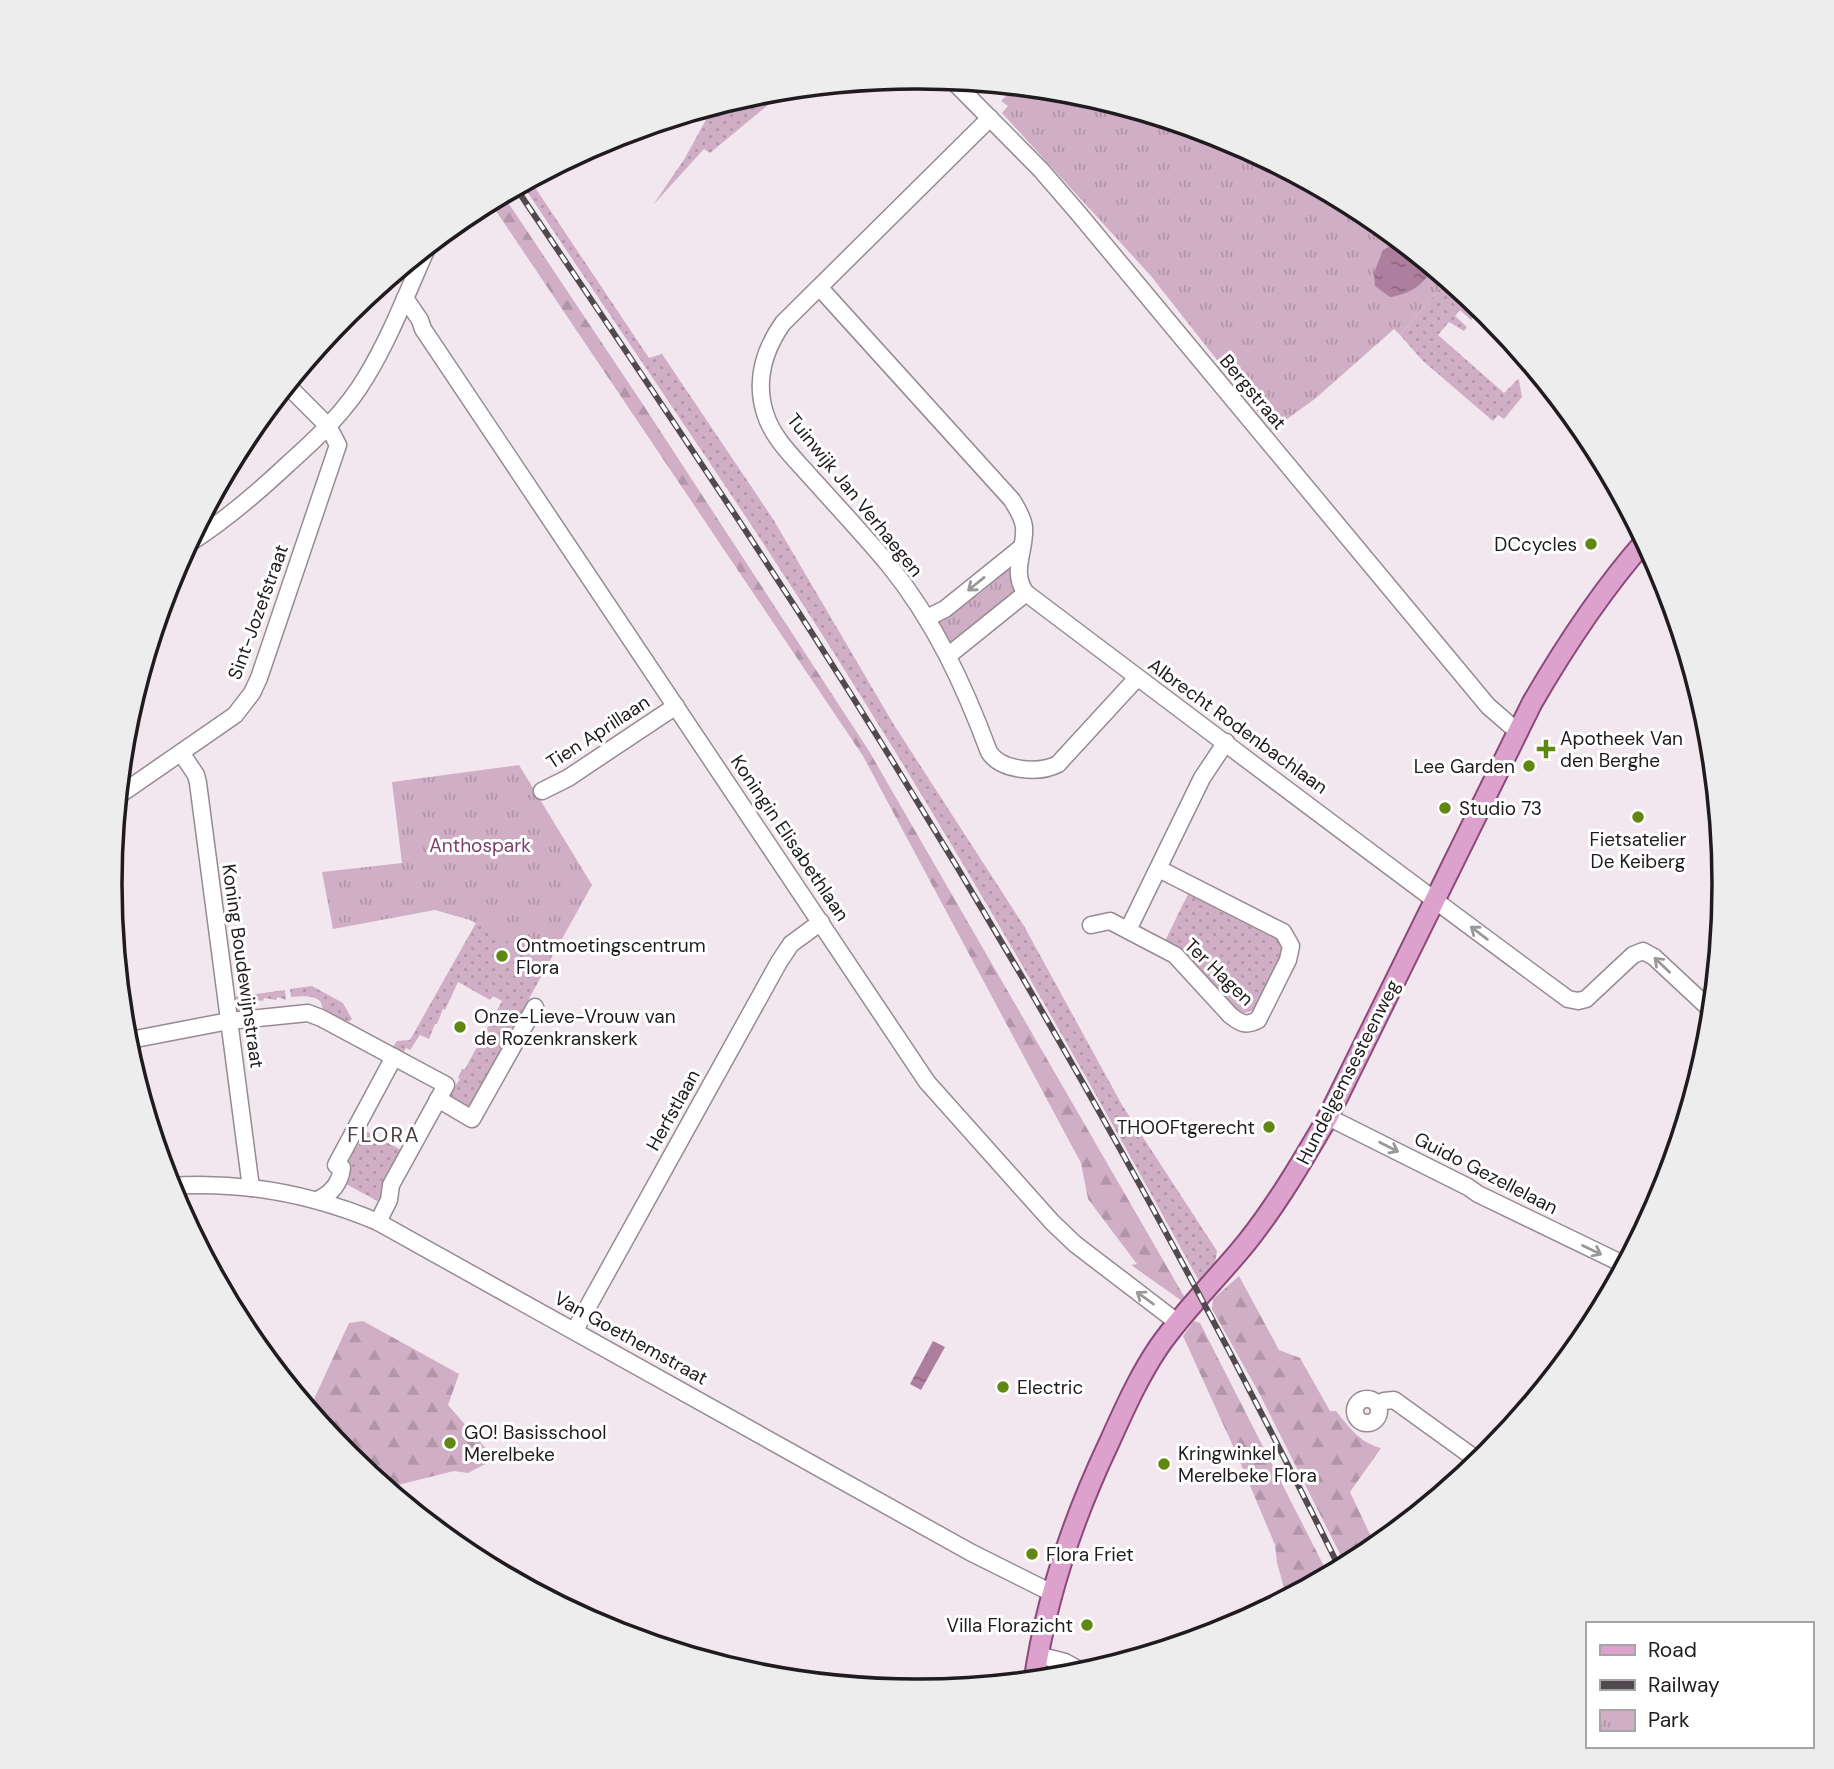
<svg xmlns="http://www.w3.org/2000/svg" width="1834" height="1769" font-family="'DM Sans',sans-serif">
<defs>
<pattern id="grass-dots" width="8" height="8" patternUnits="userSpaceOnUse" patternTransform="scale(1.75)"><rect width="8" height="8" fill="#d0aec5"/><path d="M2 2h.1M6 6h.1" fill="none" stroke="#b295a9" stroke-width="1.8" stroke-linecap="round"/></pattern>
<pattern id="forest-firs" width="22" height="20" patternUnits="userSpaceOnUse" patternTransform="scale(1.75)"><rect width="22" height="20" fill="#d0aec5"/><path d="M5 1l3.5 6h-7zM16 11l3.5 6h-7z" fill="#b295a9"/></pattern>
<pattern id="park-tufts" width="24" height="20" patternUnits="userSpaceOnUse" patternTransform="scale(1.75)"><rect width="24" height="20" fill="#d0aec5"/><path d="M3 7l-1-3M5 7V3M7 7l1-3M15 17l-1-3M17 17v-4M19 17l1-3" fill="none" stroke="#b295a9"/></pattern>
<pattern id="water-ripples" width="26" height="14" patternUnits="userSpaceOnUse" patternTransform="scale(1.75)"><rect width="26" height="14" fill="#ae7e9f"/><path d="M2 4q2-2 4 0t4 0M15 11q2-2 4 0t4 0" fill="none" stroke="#8d6681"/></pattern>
</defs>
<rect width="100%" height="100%" fill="#f3e7ef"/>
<g fill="url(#grass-dots)">
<polygon points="786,90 710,153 704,149 653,205 685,158 713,107 760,92"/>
<path d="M530,180L649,358L662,354L773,519L894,725L1024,926L1122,1105L1217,1251L1215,1264L1200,1283C1062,1030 919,780 761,540C683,421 601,303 522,184Z"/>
<polygon points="1447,280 1477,304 1475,307 1479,310 1471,320 1460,310 1455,316 1467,327 1464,331 1449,322 1438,335 1504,393 1518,379 1519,380 1522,397 1504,419 1498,415 1493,421 1423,361 1400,335"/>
<polygon points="1188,894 1279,938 1285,953 1259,1008 1242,1014 1233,1012 1186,955 1183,957 1165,941"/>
<polygon points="476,923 548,964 469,1109 447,1098 460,1079 458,1078 462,1069 465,1069 502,1001 493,996 490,1000 458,982 445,1010 443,1009 437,1024 435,1024 429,1039 420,1035 410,1050 406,1048 403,1053 393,1047 397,1041 410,1040"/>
<path d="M312,986L343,1003L352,1019L350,1021C342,1023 330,1018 324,1011C322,1009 322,1004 320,1001C314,995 299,996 291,997L290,989Z"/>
<polygon points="285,990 286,1000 278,997 276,1000 264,998 263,1001 251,999 245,1012 235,1012 228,998"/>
<polygon points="366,1131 403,1151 381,1203 346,1184 341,1190 338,1164 346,1150 353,1153"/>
</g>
<g fill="url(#forest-firs)">
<polygon points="503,195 640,400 869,751 1185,1298 1182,1301 1131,1265 1137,1264 1088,1199 1081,1163 863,756 490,202"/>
<path d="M1239,1276L1279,1350L1300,1358L1330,1411H1336C1349,1427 1360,1443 1381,1448L1350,1492L1376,1547L1346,1566L1258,1391L1212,1309L1213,1299Z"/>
<polygon points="363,1321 459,1374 448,1405 495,1459 468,1473 454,1471 390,1487 384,1487 346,1455 309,1410 349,1323"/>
<polygon points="1194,1321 1200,1323 1329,1576 1287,1598 1277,1563 1275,1545 1238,1457 1183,1336"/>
</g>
<g fill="url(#park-tufts)">
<polygon points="1015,87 1075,93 1226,139 1366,213 1447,280 1400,335 1394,329 1316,398 1272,430 1151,276 1002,113 1008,106 1001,101"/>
<polygon points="1006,565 1015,566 1014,594 952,643 947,641 935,620 965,597 977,596 1003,574"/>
<polygon points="519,765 592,885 548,964 470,920 435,910 333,929 322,872 402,863 392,782"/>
</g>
<g fill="url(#water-ripples)">
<path d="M1396,243H1402L1432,267C1424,286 1409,294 1390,297L1375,286L1374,273L1383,250Z"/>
<polygon points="933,1341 945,1347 921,1390 910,1384"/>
</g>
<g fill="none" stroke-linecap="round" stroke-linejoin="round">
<g stroke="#968b92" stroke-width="19">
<g id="minor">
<polyline points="953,81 1041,170 1079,214 1488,706 1518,732"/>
<path d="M990,118L783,323C764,350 755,381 765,413C772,437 792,456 808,474C835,504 863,534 889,565C935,622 964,685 989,752C1001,771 1039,774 1058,764L1137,678"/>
<path d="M820,288L1012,500C1017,509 1023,517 1024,527C1026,550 1010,572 1026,593C1206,729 1386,865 1568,999L1578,1001L1586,999L1633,955L1643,951L1654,957L1712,1011"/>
<polyline points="405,298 420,320 423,329 927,1082 1052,1222 1075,1244 1177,1322"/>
<path d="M188,544C225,521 256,494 288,464C317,438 346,411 366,377C391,336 408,290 428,246"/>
<polyline points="927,618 945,609 1022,547"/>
<polyline points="949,655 1026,593"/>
<polyline points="182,754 196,775 198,783 251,1188"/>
<polyline points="542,791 568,778 676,706"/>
<polyline points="118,796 235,715 252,693 259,678 338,445 328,426 287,385"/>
<path d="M1091,925L1110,921L1175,955L1230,1015C1241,1024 1246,1026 1258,1020L1288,960L1291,946L1283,932L1159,869"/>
<polyline points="1128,930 1202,778 1226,742"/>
<polyline points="125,1041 229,1021 308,1013 321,1018 446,1085 391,1185 389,1200 378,1222"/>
<polyline points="438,1099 472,1119 535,1007"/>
<polyline points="1328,1117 1468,1187 1478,1194 1625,1265"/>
<path d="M169,1186C241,1181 312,1194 378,1222L970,1552L1052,1593"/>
<path d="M317,1200C331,1194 340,1183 342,1168L336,1165L394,1057"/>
<polyline points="575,1330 779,962 791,944 821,922"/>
<circle cx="1367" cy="1411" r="12"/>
<polyline points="1378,1405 1384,1401 1394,1400 1480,1462"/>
<polyline points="1038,1655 1065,1662 1085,1673"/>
</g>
</g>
<g stroke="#8b4a7a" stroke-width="23">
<path id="major" d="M1034,1681C1046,1597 1073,1519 1109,1443C1124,1410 1138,1378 1158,1348C1184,1310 1218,1278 1247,1242C1278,1203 1303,1160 1328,1117L1532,703C1565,646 1601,591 1645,541"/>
</g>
<use href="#minor" stroke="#fff" stroke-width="16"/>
<use href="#major" stroke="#dca1cd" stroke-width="19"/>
<g stroke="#504a4e" stroke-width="6">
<path id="rail" d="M516,188C641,374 767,558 885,749C1050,1015 1202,1289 1340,1569"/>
</g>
<use href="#rail" stroke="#fff" stroke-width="3.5" stroke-dasharray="10" stroke-linecap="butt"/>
</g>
<defs><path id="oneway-shaft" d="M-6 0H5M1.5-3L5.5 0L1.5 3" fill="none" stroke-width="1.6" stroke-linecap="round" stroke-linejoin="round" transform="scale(1.75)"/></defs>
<g stroke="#9b989a">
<use href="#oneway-shaft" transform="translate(976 584) rotate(141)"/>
<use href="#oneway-shaft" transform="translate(1479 933) rotate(-143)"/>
<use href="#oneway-shaft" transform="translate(1662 965) rotate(-137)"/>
<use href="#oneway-shaft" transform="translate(1389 1147) rotate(27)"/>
<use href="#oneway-shaft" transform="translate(1592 1250) rotate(26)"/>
<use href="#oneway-shaft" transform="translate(1145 1298) rotate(-144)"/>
</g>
<g fill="#5f8711" stroke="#fff" stroke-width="2.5">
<circle cx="1591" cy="544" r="7"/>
<path d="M1542.5 738.5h7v7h7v7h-7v7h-7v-7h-7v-7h7z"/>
<circle cx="1529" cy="766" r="7"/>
<circle cx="1445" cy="808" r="7"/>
<circle cx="1638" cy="817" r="7"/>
<circle cx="502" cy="956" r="7"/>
<circle cx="460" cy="1027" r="7"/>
<circle cx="1269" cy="1127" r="7"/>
<circle cx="1003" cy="1387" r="7"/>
<circle cx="450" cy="1443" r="7"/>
<circle cx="1164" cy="1464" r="7"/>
<circle cx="1032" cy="1554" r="7"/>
<circle cx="1087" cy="1625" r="7"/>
</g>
<g text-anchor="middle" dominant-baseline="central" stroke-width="6" stroke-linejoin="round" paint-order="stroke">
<g font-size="19" fill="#201b1e" stroke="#fff">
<text transform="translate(1253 392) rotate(50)">Bergstraat</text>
<text transform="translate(855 495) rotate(51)">Tuinwijk Jan Verhaegen</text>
<text transform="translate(258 612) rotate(-70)">Sint-Jozefstraat</text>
<text transform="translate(1238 726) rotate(36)">Albrecht Rodenbachlaan</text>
<text transform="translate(598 732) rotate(-33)">Tien Aprillaan</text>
<text transform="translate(790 838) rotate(56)">Koningin Elisabethlaan</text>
<text transform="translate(243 966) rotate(82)">Koning Boudewijnstraat</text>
<text transform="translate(1219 972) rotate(44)">Ter Hagen</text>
<text transform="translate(1348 1072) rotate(-63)">Hundelgemsesteenweg</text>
<text transform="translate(673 1110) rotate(-61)">Herfstlaan</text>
<text transform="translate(1486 1173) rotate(27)">Guido Gezellelaan</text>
<text transform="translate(631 1338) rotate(29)">Van Goethemstraat</text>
</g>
<g font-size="19" fill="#201b1e" stroke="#fff" text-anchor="start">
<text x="1577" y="544" text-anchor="end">DCcycles</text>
<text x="1560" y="738">Apotheek Van<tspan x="1560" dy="22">den Berghe</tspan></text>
<text x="1515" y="766" text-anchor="end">Lee Garden</text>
<text x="1459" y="808">Studio 73</text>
<text x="1638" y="839" text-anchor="middle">Fietsatelier<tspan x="1638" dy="22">De Keiberg</tspan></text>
<text x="516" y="945">Ontmoetingscentrum<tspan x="516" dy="22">Flora</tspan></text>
<text x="474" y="1016">Onze-Lieve-Vrouw van<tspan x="474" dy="22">de Rozenkranskerk</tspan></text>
<text x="1255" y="1127" text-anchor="end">THOOFtgerecht</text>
<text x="1017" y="1387">Electric</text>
<text x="464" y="1432">GO! Basisschool<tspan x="464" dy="22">Merelbeke</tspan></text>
<text x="1178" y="1453">Kringwinkel<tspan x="1178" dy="22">Merelbeke Flora</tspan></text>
<text x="1046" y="1554">Flora Friet</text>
<text x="1073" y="1625" text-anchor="end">Villa Florazicht</text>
</g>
<g font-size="19" fill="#7b3d6a" stroke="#fff">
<text x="480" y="845">Anthospark</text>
</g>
<g font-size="21" letter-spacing="2" fill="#473d44" stroke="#fff">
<text x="384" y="1135">FLORA</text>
</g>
</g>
<path d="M0 0H1834V1769H0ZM122 884a795 795 0 1 1 1590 0a795 795 0 1 1-1590 0Z" fill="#ededed" fill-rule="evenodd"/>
<path fill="none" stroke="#201b1e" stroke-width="3.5" d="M122 884a795 795 0 1 1 1590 0a795 795 0 1 1-1590 0Z"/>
<rect x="1586" y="1622" width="228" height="126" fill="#ffffff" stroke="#a6a4a5" stroke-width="2"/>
<rect x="1600" y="1645" width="35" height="10" fill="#dca1cd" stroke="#a6a4a5" stroke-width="2"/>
<text x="1648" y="1657" font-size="21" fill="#201b1e">Road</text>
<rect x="1600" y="1680" width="35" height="10" fill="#504a4e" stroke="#a6a4a5" stroke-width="2"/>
<text x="1648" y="1692" font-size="21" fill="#201b1e">Railway</text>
<rect x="1600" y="1710" width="35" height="21" fill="url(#park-tufts)" stroke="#a6a4a5" stroke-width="2"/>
<text x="1648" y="1727" font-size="21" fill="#201b1e">Park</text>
</svg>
